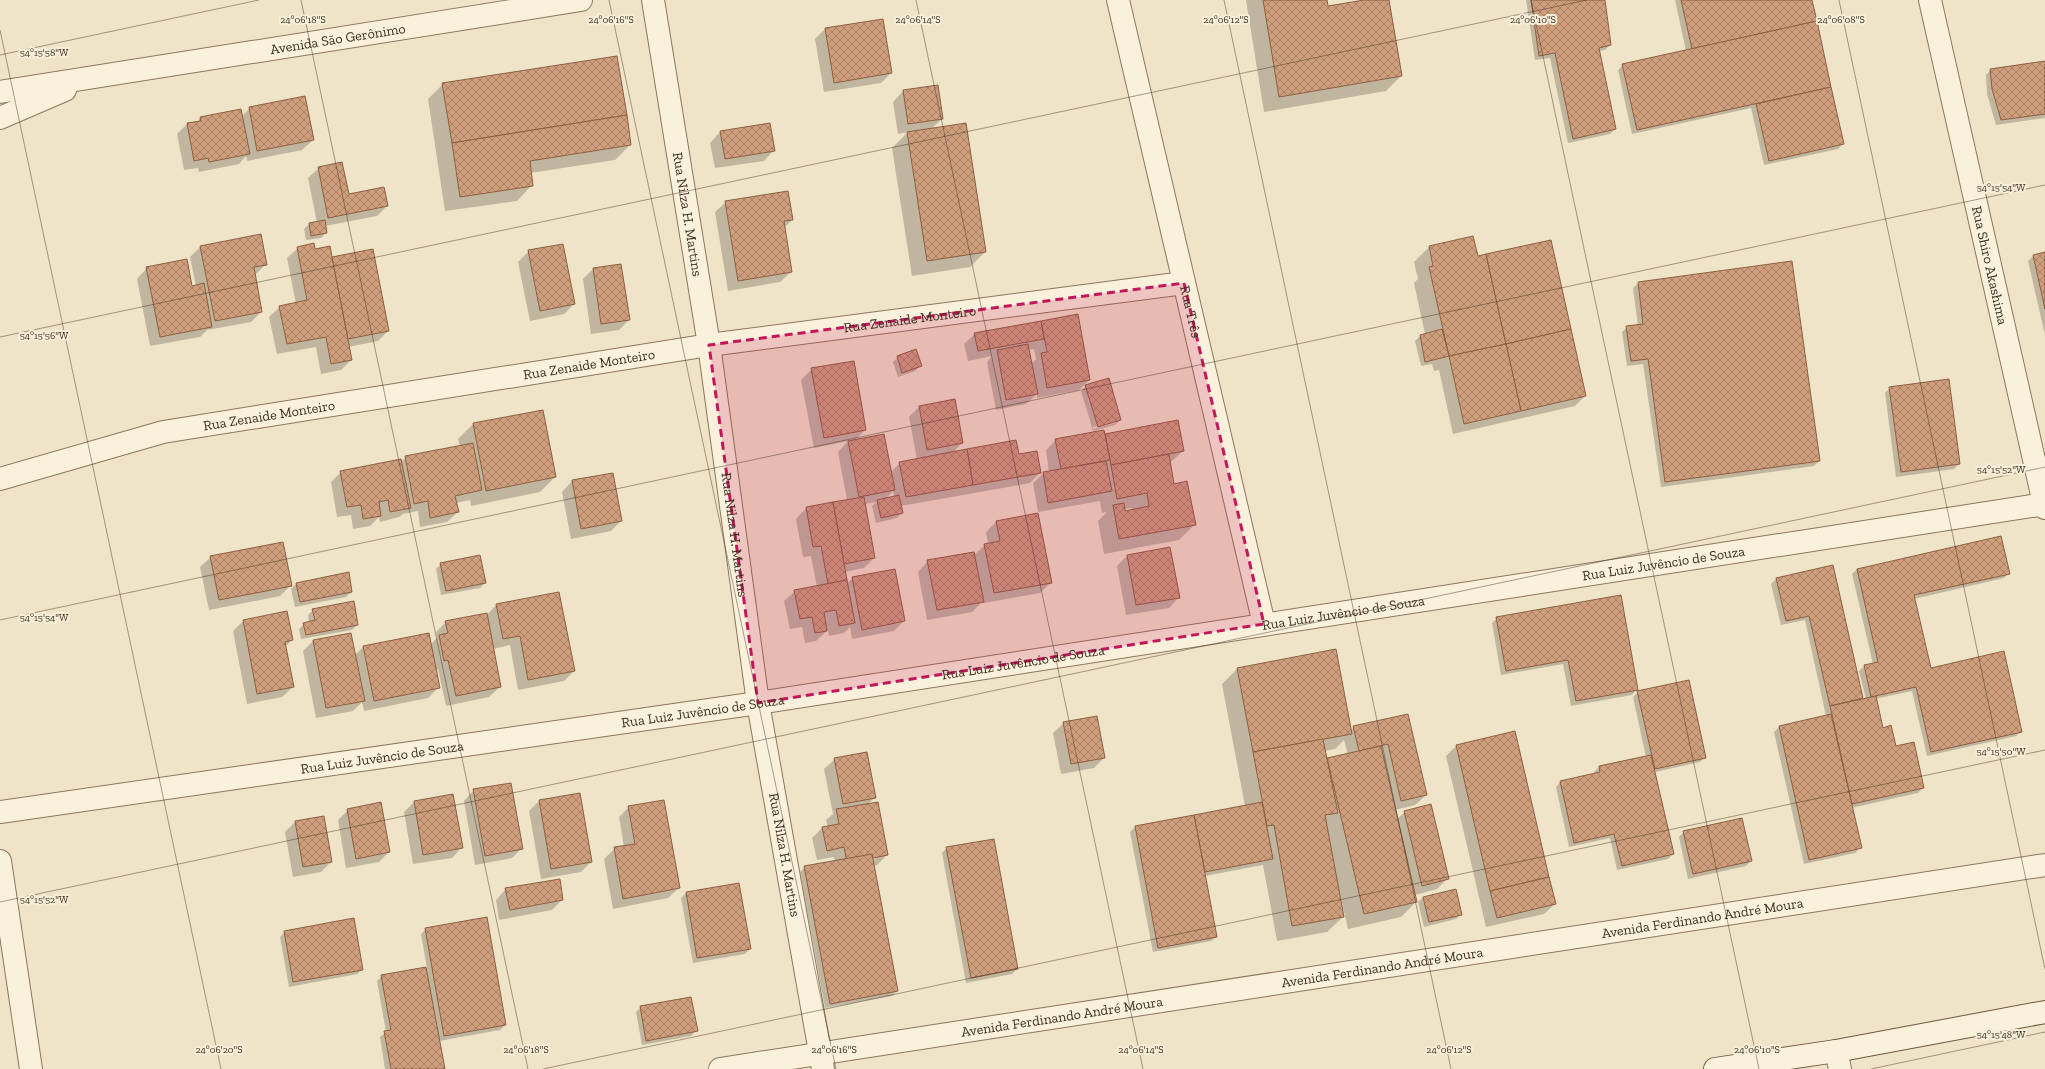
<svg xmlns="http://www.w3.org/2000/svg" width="2045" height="1069" font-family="'Zilla Slab',serif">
<defs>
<pattern id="building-cross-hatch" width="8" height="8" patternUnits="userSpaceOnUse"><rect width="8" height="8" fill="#cf9f7d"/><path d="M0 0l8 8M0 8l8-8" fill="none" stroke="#a98266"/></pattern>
</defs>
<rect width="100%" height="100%" fill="#f0e4c8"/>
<g fill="#0003" fill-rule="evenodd">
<polygon points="1246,0 1326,0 1327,7 1370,0 1388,0 1401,76 1386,91 1264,112"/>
<polygon points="1526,0 1604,0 1610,45 1605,50 1599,51 1615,129 1610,134 1568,143 1550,58 1535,60"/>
<polygon points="1675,0 1811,0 1843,144 1838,149 1764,165 1751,108 1632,134 1618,70 1623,65 1686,51"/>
<polygon points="825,29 891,73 881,83 824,92 815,39"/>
<polygon points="2045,62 2045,118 1996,125 1987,94 1986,75 1991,70"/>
<polygon points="443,84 630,145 615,160 530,173 532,185 517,201 445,211 428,99"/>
<polygon points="903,91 942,119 931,129 985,252 970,267 912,276 892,148 908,132 898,134 893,102"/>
<polygon points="250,108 313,140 302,150 247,161 246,156 239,164 199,172 198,168 184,170 177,134 187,124 196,123 200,118 242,116"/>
<polygon points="720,132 774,150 764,161 715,168 710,143"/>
<polygon points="319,168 348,196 387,206 377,216 325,226 326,233 321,238 306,240 304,229 309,224 317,223 308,178"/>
<polygon points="726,202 792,220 784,228 791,272 780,282 728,291 715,212"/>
<polygon points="1473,237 1478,257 1585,396 1575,406 1453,434 1439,370 1434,371 1432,364 1421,366 1415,341 1420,336 1425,334 1414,283 1418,279 1414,262 1429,247"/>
<polygon points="200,247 266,264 255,275 261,312 251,322 207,330 200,337 150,346 137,279 147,268 191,287 196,286 190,257"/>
<polygon points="298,248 315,250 331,258 388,331 378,341 348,347 351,360 341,370 321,374 316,347 277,354 269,317 280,307 296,304 287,258"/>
<polygon points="529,251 574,304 564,314 530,321 518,262"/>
<polygon points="2045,253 2045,335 2028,261 2033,256"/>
<polygon points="593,269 629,320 619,330 591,334 583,279"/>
<polygon points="1638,283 1819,461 1814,466 1661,487 1643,364 1627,366 1622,332 1627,327 1638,326 1633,288"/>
<path d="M1077,315L1089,380L1079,390L1037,398V394L1026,404L996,410L987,362L992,356L968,361L964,344L975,334ZM1034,349L1036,359L1031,364L1028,350Z"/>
<polygon points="898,357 920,366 915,371 898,377 893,362"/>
<path d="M812,369L865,430L855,440L891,472L900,463L917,459L909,417L919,407L962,443L952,453L1018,455L1040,473L1030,483L901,506L902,513L897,518L876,523L872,506L877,502L864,504L874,558L864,568L845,572L847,583L853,578L904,621L894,631L852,639L850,627L844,633L829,636L828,630L816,641L805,643L802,627L790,629L784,601L795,591L817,587L811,556L803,557L796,519L806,508L847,500L838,452L848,441L814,448L801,380ZM893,491L894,497L885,500Z"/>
<path d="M1086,386L1120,420L1115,425L1093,431L1081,391ZM1116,421V423L1093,429V427Z"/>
<polygon points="1890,388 1959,464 1954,469 1896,477 1885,393"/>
<path d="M1177,421L1183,451L1172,461L1169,462L1173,485L1194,525L1179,540L1104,554L1098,521L1107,512L1102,513L1100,501L1038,512L1033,483L1044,473L1049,472L1046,450L1056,440L1104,435ZM1132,508V510L1124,512V509Z"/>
<polygon points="473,424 555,477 540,492 471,506 470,500 456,503 458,512 447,522 420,527 418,511 403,514 399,517 380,522 379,517 370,526 353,529 351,515 337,517 331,482 341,472 401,462 406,457 460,447 458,439"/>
<polygon points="612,474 621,521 611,531 571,539 562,492 572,481"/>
<polygon points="996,522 1051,582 1040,593 984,603 983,601 972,612 927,620 918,572 928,561 974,555 985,545 988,544 986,532"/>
<polygon points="1169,548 1179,597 1169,608 1126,615 1117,566 1127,556"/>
<polygon points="211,557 291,585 280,596 209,610 200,567"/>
<polygon points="441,564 485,583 480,588 441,595 436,569"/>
<polygon points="1832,566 1862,700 1866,699 1859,671 1864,666 1873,664 1852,574 1857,569 2009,573 2004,578 1914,599 1930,669 2021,731 2016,736 1927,756 1912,691 1875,699 1882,729 1923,788 1918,793 1851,808 1860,848 1855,853 1804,864 1774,732 1779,727 1826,716 1805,620 1781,625 1771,584 1776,579"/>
<polygon points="296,584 351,592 346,597 295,607 291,589"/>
<polygon points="496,605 574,671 564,681 518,690 510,645 493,649 500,687 489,697 446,706 438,669 435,670 438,688 428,698 364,711 362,702 353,711 316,718 303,651 313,641 351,634 355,655 363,647 428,634 430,645 437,638 436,632 446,622 486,616"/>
<polygon points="313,610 357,625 352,630 301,639 299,629 304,624 309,623 308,615"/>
<polygon points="1497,618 1636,690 1632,695 1571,706 1563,664 1501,675 1492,623"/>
<polygon points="243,621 292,640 285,647 293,687 282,697 247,704 233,631"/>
<path d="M1237,669L1350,731L1354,727L1407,715L1426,795L1415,805L1395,810L1397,819L1405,812L1447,879L1437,889L1415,895L1416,902L1401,917L1348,929L1339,890H1338L1343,917L1327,932L1277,941L1263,865L1205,876L1216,937L1211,941L1153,952L1130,832L1135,827L1245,806L1222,684ZM1344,740L1348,755L1326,760L1325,751L1335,749Z"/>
<polygon points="1638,692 1705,757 1700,762 1655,772 1673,854 1668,859 1617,870 1610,838 1569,847 1556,787 1560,782 1595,774 1594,772 1599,767 1646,757 1633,697"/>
<polygon points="1064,723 1104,758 1094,768 1061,774 1053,733"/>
<polygon points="1456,746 1555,904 1544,914 1486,927 1446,756"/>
<path d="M835,759L874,798L868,804L887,855L877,865L873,866L897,991L892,996L825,1008L800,872L805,867L835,862L834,857L817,860L812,838L823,827H828L826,820L833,814L824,769ZM877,856V858L868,860V858Z"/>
<polygon points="474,790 522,848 512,858 475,865 464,801"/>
<polygon points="539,801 591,862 581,872 541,879 529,811"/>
<polygon points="414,802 462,847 452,858 413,864 404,812"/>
<polygon points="629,807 679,888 668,898 613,909 604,859 615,848 624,847 619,817"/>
<polygon points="348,810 389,852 379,862 346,868 338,820"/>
<polygon points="323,817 331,862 321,872 293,877 285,832 295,822"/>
<polygon points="1684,832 1751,861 1746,866 1688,879 1679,837"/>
<polygon points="947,848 1017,969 1012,974 966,983 942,853"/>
<polygon points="738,884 750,949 745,954 693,963 681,898 686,893"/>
<polygon points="506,889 562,900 552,910 499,920 496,900"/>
<polygon points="1423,897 1461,914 1456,919 1424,927 1418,902"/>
<polygon points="426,929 505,1025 500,1030 439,1041 443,1069 385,1069 380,1037 386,1032 377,981 382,976 427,968 421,934"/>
<polygon points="285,932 362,970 357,974 289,987 280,937"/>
<polygon points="641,1007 696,1031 691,1036 642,1045 636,1012"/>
</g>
<g fill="url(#building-cross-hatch)" stroke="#8d5f41">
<polygon points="1263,0 1327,0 1328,6 1364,0 1389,0 1402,76 1279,97"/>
<polygon points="1531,0 1605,0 1611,45 1599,48 1616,129 1573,139 1555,53 1539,56"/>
<polygon points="1681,0 1812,0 1817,21 1692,49"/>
<polygon points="883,19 892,73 834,83 825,28"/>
<polygon points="1817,21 1831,87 1637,130 1622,64"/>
<polygon points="617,56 627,115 452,143 442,83"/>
<polygon points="2045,61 2045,114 2001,120 1992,89 1990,69"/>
<polygon points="938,85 943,119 908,124 903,90"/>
<polygon points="1831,87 1844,144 1769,161 1756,104"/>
<polygon points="305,96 314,140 257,151 249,107"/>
<polygon points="241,109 250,154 209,162 208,158 194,161 187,123 201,121 200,117"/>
<polygon points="627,115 631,145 530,161 533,186 460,197 452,143"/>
<polygon points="770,123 775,151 725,159 720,131"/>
<polygon points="966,123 986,252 927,261 907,132"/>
<polygon points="342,162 349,194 384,187 388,206 328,218 318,167"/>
<polygon points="788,191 793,220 784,221 792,272 738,281 725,201"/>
<polygon points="325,220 327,233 311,236 309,223"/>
<polygon points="261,234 267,265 254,267 262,312 215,321 200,246"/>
<polygon points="1473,236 1478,256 1486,254 1506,344 1449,356 1429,267 1433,266 1429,246"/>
<polygon points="1551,240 1571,329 1506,344 1486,254"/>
<polygon points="314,243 315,249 330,246 352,360 331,364 326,337 287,344 279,306 307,300 297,247"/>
<polygon points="563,244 575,304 540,311 528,250"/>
<polygon points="373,249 389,331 348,339 332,257"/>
<polygon points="2045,252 2045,309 2033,255"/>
<polygon points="187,259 192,286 204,283 212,327 160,337 146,267"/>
<polygon points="1792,261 1820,461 1665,482 1648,359 1631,361 1626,326 1643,324 1638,282"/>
<polygon points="621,264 630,320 601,324 593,268"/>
<polygon points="1078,314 1090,380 1047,388 1041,353 1047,352 1041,321"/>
<polygon points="1041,321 1044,339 978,351 974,333"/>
<polygon points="1442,329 1449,356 1425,362 1420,335"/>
<polygon points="1571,329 1586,396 1521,411 1506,344"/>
<polygon points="1028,344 1038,394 1006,400 997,350"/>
<polygon points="1506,344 1521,411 1464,424 1449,356"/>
<polygon points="916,349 922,366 902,373 897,356"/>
<polygon points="854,361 866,430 824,438 811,368"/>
<polygon points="1109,378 1121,420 1098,427 1085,385"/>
<polygon points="1949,379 1960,464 1901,472 1889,387"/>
<polygon points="955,399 963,443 927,450 919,406"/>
<polygon points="543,410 556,477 486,491 473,423"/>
<polygon points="1178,420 1184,451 1111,465 1105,434"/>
<polygon points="1104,430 1110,460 1061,469 1055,439"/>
<polygon points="884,434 895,490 859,497 848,441"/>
<polygon points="1016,440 1019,454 1037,451 1041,473 973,485 967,449"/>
<polygon points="473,443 482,490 455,496 459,512 430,518 428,501 414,504 405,456"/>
<polygon points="967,449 973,485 906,497 899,462"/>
<polygon points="1169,454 1174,484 1187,481 1196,525 1119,539 1113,505 1124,503 1125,511 1149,506 1147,493 1117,499 1111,465"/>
<polygon points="401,459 411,508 390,512 388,500 379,502 381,516 363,519 361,505 347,507 340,471"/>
<polygon points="1106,461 1112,491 1048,503 1043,472"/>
<polygon points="613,473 622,521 581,529 572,480"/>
<polygon points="899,495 903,513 881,518 877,500"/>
<polygon points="864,497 875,558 844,564 833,502"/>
<polygon points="833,502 847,580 828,584 821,546 813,547 806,507"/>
<polygon points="1038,513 1052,583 994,593 984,544 1000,541 996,521"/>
<polygon points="2001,536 2010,574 1914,595 1931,668 2004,651 2022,732 1931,752 1916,687 1871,697 1864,665 1878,662 1857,569"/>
<polygon points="283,542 292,586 219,600 210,556"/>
<polygon points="1170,547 1180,598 1136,605 1127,555"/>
<polygon points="974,552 984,602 937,610 927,560"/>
<polygon points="480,555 486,583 446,591 440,563"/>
<polygon points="1833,565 1863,698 1830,706 1809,616 1786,621 1776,578"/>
<polygon points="895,569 905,621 862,630 852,577"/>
<polygon points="349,572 352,592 300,602 296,583"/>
<polygon points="847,580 855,623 839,626 836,610 824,612 827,631 815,633 812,617 800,619 794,590"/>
<polygon points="559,592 575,671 528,680 520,636 503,639 496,604"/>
<polygon points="1621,595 1638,690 1576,701 1568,660 1506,671 1496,617"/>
<polygon points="354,601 358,625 306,635 303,623 315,620 312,609"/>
<polygon points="287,611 293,640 285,642 294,687 257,694 243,620"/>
<polygon points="487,613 501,687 456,696 448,660 444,661 439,635 448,633 445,621"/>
<polygon points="351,633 365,701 326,708 313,640"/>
<polygon points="429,633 440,688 374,701 363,646"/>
<polygon points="1336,649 1352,734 1253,752 1237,668"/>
<polygon points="1689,680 1706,758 1655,769 1637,691"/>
<polygon points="1876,696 1883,728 1891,725 1896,746 1914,742 1924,788 1852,804 1830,706"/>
<polygon points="1408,714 1427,795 1401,801 1388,744 1359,751 1353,726"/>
<polygon points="1831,714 1862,848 1809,860 1779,726"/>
<polygon points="1097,716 1105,758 1071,764 1063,722"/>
<polygon points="1515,731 1549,877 1490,891 1456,745"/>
<polygon points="1323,739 1338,813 1325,815 1344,917 1292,926 1274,825 1267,826 1253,752"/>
<polygon points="1381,746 1417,902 1364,914 1327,758"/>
<polygon points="867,752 876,798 843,804 834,758"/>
<polygon points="1651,755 1674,854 1622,866 1614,834 1574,843 1560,781 1600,772 1599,766"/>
<polygon points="511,783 523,849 485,856 473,789"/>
<polygon points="580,793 592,862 551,869 539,800"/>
<polygon points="453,794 463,848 423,855 414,801"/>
<polygon points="664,800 680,888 623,899 614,847 635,844 628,806"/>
<polygon points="381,802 390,852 356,859 347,809"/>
<polygon points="878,802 888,855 847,863 844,847 827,851 822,827 839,824 836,809"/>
<polygon points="1262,802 1273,859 1205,872 1194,815"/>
<polygon points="1431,804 1449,879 1422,886 1404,811"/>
<polygon points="1194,815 1217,937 1158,948 1135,826"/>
<polygon points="324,816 332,862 303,867 295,821"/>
<polygon points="1742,818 1752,861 1693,874 1683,831"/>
<polygon points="994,839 1018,969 971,978 946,847"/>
<polygon points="872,854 898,991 830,1004 804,866"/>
<polygon points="1549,877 1556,904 1497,918 1490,891"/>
<polygon points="560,879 563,900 510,910 505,888"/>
<polygon points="739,883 751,949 697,958 686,892"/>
<polygon points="1456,889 1462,915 1429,922 1423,897"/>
<polygon points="487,917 506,1025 444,1036 425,928"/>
<polygon points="354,918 363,970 293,982 284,931"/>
<polygon points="426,967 445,1069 391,1069 384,1031 391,1030 381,975"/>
<polygon points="691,997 698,1031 646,1041 640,1006"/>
</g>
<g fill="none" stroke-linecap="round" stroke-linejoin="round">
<g stroke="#8d765c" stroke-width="24">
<g id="minor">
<path id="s1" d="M653,0L709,345L758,703L823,1069"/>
<path id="s2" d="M1118,0L1264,624"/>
<path id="s3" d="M1930,0L2045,508"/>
<path id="s4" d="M0,92L581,0"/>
<polyline points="0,118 65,90"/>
<path id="s5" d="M0,479L163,432L709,345L1184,283"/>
<path id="s6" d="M0,812L758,703L2045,504"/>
<polyline points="0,861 31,1069"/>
<polyline points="1836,1051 1840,1069"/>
<path id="s7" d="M720,1069L2045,865"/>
</g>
</g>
<g stroke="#6f573f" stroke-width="24">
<polyline id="secondary" points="1715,1069 1836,1051 2045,1012"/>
</g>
<use href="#minor" stroke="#faf1dc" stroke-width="22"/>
<use href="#secondary" stroke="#faf1dc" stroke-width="22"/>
</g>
<path fill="#c2185b" fill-opacity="0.2" stroke="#c2185b" stroke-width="3" stroke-dasharray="8 5" stroke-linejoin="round" d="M1184,283L1264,624L758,703L709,345Z"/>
<path fill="none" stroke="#3d2e20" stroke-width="1" stroke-opacity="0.45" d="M301,0L528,1069M609,0L836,1069M916,0L1143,1069M1224,0L1451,1069M1531,0L1759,1069M1839,0L2045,969M0,30L221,1069M0,55L259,0M0,337L1587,0M0,620L2045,185M0,902L2045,467M543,1069L2045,750M1871,1069L2045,1032"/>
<g text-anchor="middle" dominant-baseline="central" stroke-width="4" stroke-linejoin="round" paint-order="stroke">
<g font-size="14" fill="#3d2e20" stroke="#f7eed8">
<text stroke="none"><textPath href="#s4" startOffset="342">Avenida São Gerônimo</textPath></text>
<text stroke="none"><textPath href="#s1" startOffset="217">Rua Nilza H. Martins</textPath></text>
<text stroke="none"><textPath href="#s3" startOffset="272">Rua Shiro Akashima</textPath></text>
<text stroke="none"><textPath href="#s2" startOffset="320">Rua Três</textPath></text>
<text stroke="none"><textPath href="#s5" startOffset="925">Rua Zenaide Monteiro</textPath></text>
<text stroke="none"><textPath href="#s5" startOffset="601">Rua Zenaide Monteiro</textPath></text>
<text stroke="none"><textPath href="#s5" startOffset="277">Rua Zenaide Monteiro</textPath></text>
<text stroke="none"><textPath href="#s1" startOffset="541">Rua Nilza H. Martins</textPath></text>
<text stroke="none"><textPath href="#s6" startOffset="1682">Rua Luiz Juvêncio de Souza</textPath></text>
<text stroke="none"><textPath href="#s6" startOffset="1358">Rua Luiz Juvêncio de Souza</textPath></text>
<text stroke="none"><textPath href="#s6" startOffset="1034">Rua Luiz Juvêncio de Souza</textPath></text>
<text stroke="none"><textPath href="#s6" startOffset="710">Rua Luiz Juvêncio de Souza</textPath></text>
<text stroke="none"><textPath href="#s6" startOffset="386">Rua Luiz Juvêncio de Souza</textPath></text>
<text stroke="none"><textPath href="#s1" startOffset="865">Rua Nilza H. Martins</textPath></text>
<text stroke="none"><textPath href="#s7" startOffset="994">Avenida Ferdinando André Moura</textPath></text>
<text stroke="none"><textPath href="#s7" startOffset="670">Avenida Ferdinando André Moura</textPath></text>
<text stroke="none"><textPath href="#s7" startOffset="346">Avenida Ferdinando André Moura</textPath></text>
</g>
</g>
<g font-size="10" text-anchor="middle" fill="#3d2e20" stroke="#f7eed8" stroke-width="4" stroke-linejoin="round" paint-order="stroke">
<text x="303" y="23">24°06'18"S</text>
<text x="611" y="23">24°06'16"S</text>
<text x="918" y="23">24°06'14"S</text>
<text x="1226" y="23">24°06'12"S</text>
<text x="1533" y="23">24°06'10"S</text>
<text x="1841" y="23">24°06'08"S</text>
<text x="44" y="56">54°15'58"W</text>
<text x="2001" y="191">54°15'54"W</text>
<text x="44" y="339">54°15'56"W</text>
<text x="2001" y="473">54°15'52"W</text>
<text x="44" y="621">54°15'54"W</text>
<text x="2001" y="755">54°15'50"W</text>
<text x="44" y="903">54°15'52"W</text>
<text x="2001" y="1038">54°15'48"W</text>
<text x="219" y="1053">24°06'20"S</text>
<text x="526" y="1053">24°06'18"S</text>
<text x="834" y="1053">24°06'16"S</text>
<text x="1141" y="1053">24°06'14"S</text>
<text x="1449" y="1053">24°06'12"S</text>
<text x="1757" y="1053">24°06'10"S</text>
</g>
</svg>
